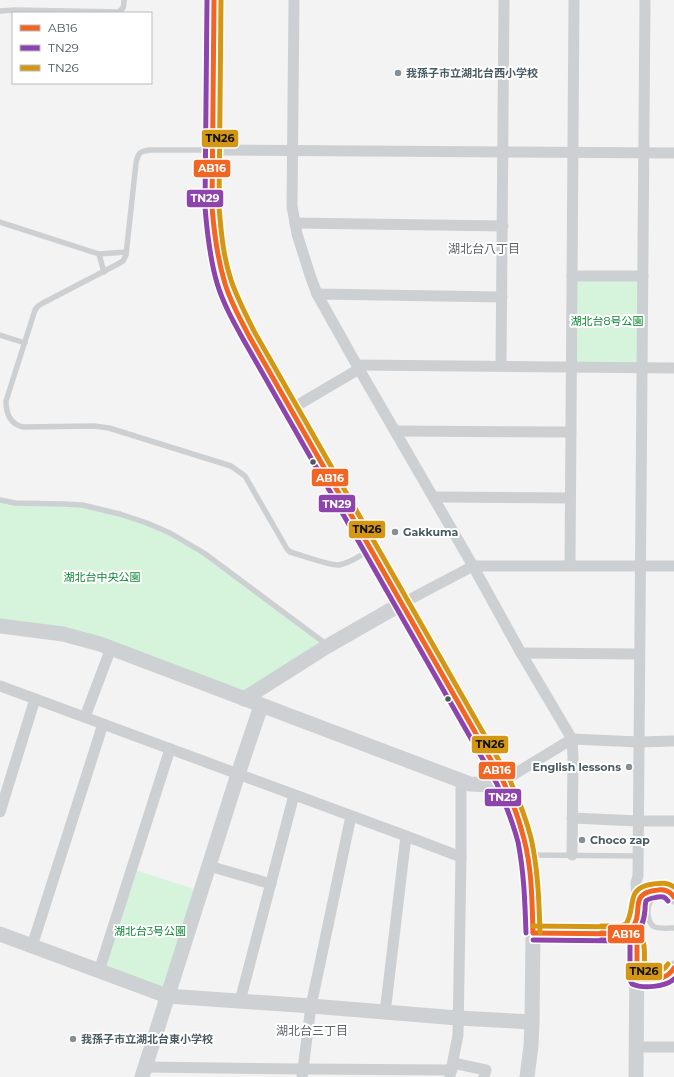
<svg xmlns="http://www.w3.org/2000/svg" width="674" height="1077" font-family="Montserrat,'Noto Sans JP',sans-serif">
<rect width="100%" height="100%" fill="#f4f3f3"/>
<g fill="#d6f4dc">
<polygon points="572,276 643,276 642,367 571,366"/>
<polygon points="0,500 64,504 120,514 186,542 328,646 244,699 100,644 0,626"/>
<polygon points="132,869 201,891 167,996 99,971"/>
</g>
<g fill="none" stroke-linecap="round" stroke-linejoin="round">
<g stroke="#cdd0d2" stroke-width="5.5">
<path d="M0,11L16,10L118,12C124,9 124,6 124,0"/>
<path d="M212,150H150C140,151 138,153 136,163L126,255L123,261L116,265L43,303L38,306L35,310L6,401C6,413 10,424 23,427L94,426L109,428L231,466L245,476L287,549L290,552C301,555 330,566 339,565C350,563 361,555 370,550"/>
<polyline points="0,222 99,254 126,252"/>
<polyline points="99,254 104,272"/>
<polyline points="0,335 25,343"/>
<polyline points="0,500 15,503 64,504 82,505 120,514 147,523 170,533 204,553 326,644"/>
<polyline points="528,855 638,856"/>
<path d="M670,897C664,897 656,896 651,901C646,907 647,924 655,927C660,929 668,928 674,928"/>
</g>
<g stroke="#cdd0d2" stroke-width="11">
<polyline points="294,0 292,206 297,234 310,275 317,294 359,369 473,566 521,653 572,739 573,757 572,855"/>
<polyline points="213,150 674,153"/>
<polyline points="295,223 503,226"/>
<polyline points="572,276 643,276"/>
<polyline points="317,294 502,297"/>
<polyline points="357,365 674,368"/>
<polyline points="501,366 504,0"/>
<polyline points="291,409 359,369"/>
<polyline points="395,431 571,432"/>
<polyline points="433,497 570,498"/>
<polyline points="570,565 574,0"/>
<polyline points="401,604 473,566 674,566"/>
<polyline points="521,653 639,654"/>
<polyline points="0,686 406,836 461,857"/>
<polyline points="85,717 111,648"/>
<polyline points="503,781 572,739 639,742 674,741"/>
<polyline points="0,812 35,699"/>
<polyline points="572,818 638,821 674,821"/>
<polyline points="209,866 271,884"/>
<polyline points="637,905 636,883 638,876 645,0"/>
<polyline points="32,946 103,724"/>
<polyline points="99,971 170,749"/>
<polyline points="240,1001 294,795"/>
<polyline points="385,1013 406,836"/>
<polyline points="636,1047 674,1047"/>
<polyline points="453,1063 486,1070 484,1077"/>
<polyline points="145,1067 303,1069 452,1070"/>
<polyline points="450,1076 458,1035 461,857 461,781"/>
<polyline points="302,1077 311,1006 351,816"/>
</g>
<g stroke="#cdd1d4" stroke-width="15">
<polyline points="214,0 212,207 214,231 218,254 224,281 235,309 249,336 503,781 513,804 521,827 527,855 531,883 533,933 532,1022 531,1046 527,1077"/>
<path d="M0,626L63,634L100,644L470,784C482,785 491,785 503,781"/>
<polyline points="244,699 326,647 401,604"/>
<path d="M533,933H623C633,934 637,938 637,948L636,1077"/>
<path d="M623,933C650,922 624,891 658,890C665,889 670,891 674,897"/>
<polyline points="0,934 167,996 311,1006 458,1018 532,1022"/>
<path d="M637,979C651,979 667,983 674,968"/>
<polyline points="142,1077 238,774 261,706"/>
</g>
<g stroke="#fff" stroke-width="8">
<g id="bus-1">
<path d="M214,0L212,207C214,232 217,256 224,280C229,300 240,318 249,336L503,781C512,800 519,819 524,839C532,869 532,901 533,933"/>
<path d="M533,933L628,934L634,937L637,943V979C652,979 665,982 674,968"/>
<path d="M601,933C610,933 624,936 631,929C646,913 626,893 658,890C665,889 670,891 674,897"/>
</g>
</g>
<g stroke="#fff" stroke-width="8">
<g id="bus-2">
<path d="M207,0L205,207C207,232 210,259 217,283C223,303 233,321 243,339L497,784C505,803 513,822 518,842C524,872 525,903 526,933"/>
<path d="M533,940L627,941L630,944V980L632,984C643,989 665,987 674,979"/>
<path d="M601,940C612,940 625,943 634,935C642,929 644,920 645,910C645,908 645,904 646,901C649,898 654,898 658,897C663,896 665,897 668,901"/>
</g>
</g>
<g stroke="#fff" stroke-width="8">
<g id="bus-3">
<path d="M221,0L219,207C221,231 223,256 231,280C237,298 246,315 255,333L509,778C518,798 526,818 531,838C538,869 539,901 540,933"/>
<path d="M533,926L630,927C649,936 644,955 644,972C654,973 662,973 668,964"/>
<path d="M601,926H620L626,924C637,907 624,888 653,884C661,883 667,882 674,887"/>
</g>
</g>
<use href="#bus-1" stroke="#f26522" stroke-width="5"/>
<use href="#bus-2" stroke="#8e44ad" stroke-width="5"/>
<use href="#bus-3" stroke="#d49714" stroke-width="5"/>
</g>
<g fill="#849095" stroke="#fff" stroke-width="1.5">
<circle cx="398" cy="73" r="4"/>
<circle cx="395" cy="532" r="4"/>
<circle cx="629" cy="767" r="4"/>
<circle cx="582" cy="840" r="4"/>
<circle cx="73" cy="1039" r="4"/>
</g>
<g fill="#485a62" stroke="#fff" stroke-width="1.5">
<circle cx="313" cy="462" r="3.5"/>
<circle cx="448" cy="699" r="3.5"/>
</g>
<g text-anchor="middle" dominant-baseline="central" stroke-width="4" stroke-linejoin="round" paint-order="stroke">
<g font-size="11" font-weight="bold" fill="#485a62" stroke="#fff" text-anchor="start">
<text x="406" y="73">我孫子市立湖北台西小学校</text>
<text x="403" y="532">Gakkuma</text>
<text x="621" y="767" text-anchor="end">English lessons</text>
<text x="590" y="840">Choco zap</text>
<text x="81" y="1039">我孫子市立湖北台東小学校</text>
</g>
<g font-size="11" fill="#0e8736" stroke="#fff">
<text x="607" y="321">湖北台8号公園</text>
<text x="102" y="577">湖北台中央公園</text>
<text x="150" y="931">湖北台3号公園</text>
</g>
<g font-size="12" fill="#5e6468" stroke="#fff">
<text x="484" y="248">湖北台八丁目</text>
<text x="312" y="1030">湖北台三丁目</text>
</g>
</g>
<g stroke="#fff" stroke-width="1.5">
<rect x="201" y="129" width="38" height="19" rx="4" fill="#d49714"/>
<rect x="193" y="159" width="38" height="19" rx="4" fill="#f26522"/>
<rect x="186" y="189" width="38" height="19" rx="4" fill="#8e44ad"/>
<rect x="311" y="468" width="38" height="19" rx="4" fill="#f26522"/>
<rect x="318" y="494" width="38" height="19" rx="4" fill="#8e44ad"/>
<rect x="348" y="520" width="38" height="19" rx="4" fill="#d49714"/>
<rect x="471" y="735" width="38" height="19" rx="4" fill="#d49714"/>
<rect x="478" y="761" width="38" height="19" rx="4" fill="#f26522"/>
<rect x="484" y="788" width="38" height="19" rx="4" fill="#8e44ad"/>
<rect x="607" y="924" width="38" height="20" rx="4" fill="#f26522"/>
<rect x="625" y="962" width="38" height="19" rx="4" fill="#d49714"/>
</g>
<g font-size="11" text-anchor="middle" font-weight="bold" fill="#fff">
<text x="212" y="172">AB16</text>
<text x="205" y="202">TN29</text>
<text x="330" y="482">AB16</text>
<text x="337" y="508">TN29</text>
<text x="497" y="774">AB16</text>
<text x="503" y="801">TN29</text>
<text x="626" y="938">AB16</text>
</g>
<g font-size="11" text-anchor="middle" font-weight="bold" fill="#111">
<text x="220" y="142">TN26</text>
<text x="367" y="533">TN26</text>
<text x="490" y="748">TN26</text>
<text x="644" y="975">TN26</text>
</g>
<rect x="12" y="12" width="140" height="72" fill="#ffffff" stroke="#b6bdc0"/>
<rect x="20" y="25" width="20" height="6" fill="#f26522" stroke="#b6bdc0"/>
<text x="48" y="32" font-size="12" fill="#485a62">AB16</text>
<rect x="20" y="45" width="20" height="6" fill="#8e44ad" stroke="#b6bdc0"/>
<text x="48" y="52" font-size="12" fill="#485a62">TN29</text>
<rect x="20" y="65" width="20" height="6" fill="#d49714" stroke="#b6bdc0"/>
<text x="48" y="72" font-size="12" fill="#485a62">TN26</text>
</svg>
